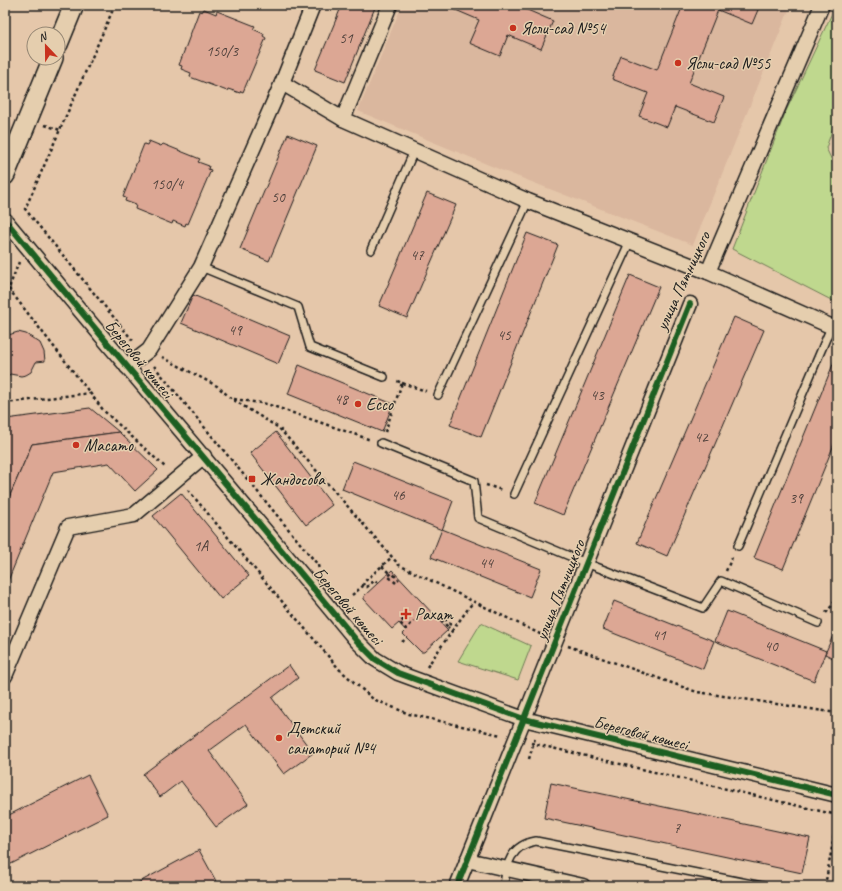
<svg xmlns="http://www.w3.org/2000/svg" width="842" height="891" font-family="Caveat,sans-serif">
<rect width="100%" height="100%" fill="#e5c7aa"/>
<filter id="ink" filterUnits="userSpaceOnUse"><feTurbulence type="fractalNoise" baseFrequency=".025" numOctaves="2"/><feDisplacementMap in="SourceGraphic" scale="8" xChannelSelector="R" yChannelSelector="G"/><feConvolveMatrix kernelMatrix="1 2 1 2 8 2 1 2 1" color-interpolation-filters="sRGB"/></filter>
<g filter="url(#ink)">
<polygon fill="#dab79e" points="402,5 791,5 693,245 501,170 358,111"/>
<g fill="#bfd88e" stroke="#6e7a55">
<polygon points="836,5 837,5 837,116 826,148 837,171 837,303 732,249 786,111"/>
<polygon points="481,623 531,646 518,680 458,661"/>
</g>
<g fill="#dca794" stroke="#1c1c1c">
<polygon points="342,5 376,5 345,82 315,70"/>
<polygon points="444,5 527,5 525,9 553,21 541,49 508,35 500,56 469,43 479,20"/>
<polygon points="683,5 760,5 752,24 718,10 689,83 724,97 714,122 675,107 667,127 639,116 648,93 612,79 621,56 657,70"/>
<polygon points="204,9 216,14 217,11 255,26 253,29 264,34 263,36 266,38 243,92 241,91 240,93 228,89 227,91 190,77 191,73 181,69 182,66 179,65 199,11 202,12"/>
<polygon points="288,134 317,146 269,261 240,249"/>
<polygon points="149,141 161,146 163,144 200,159 198,162 209,166 208,169 211,170 188,224 186,223 185,226 173,221 172,224 135,209 136,205 125,201 126,198 123,197 144,144 147,145"/>
<polygon points="427,193 456,205 407,318 379,306"/>
<polygon points="527,233 558,245 481,437 450,425"/>
<polygon points="630,275 659,287 563,515 535,503"/>
<polygon points="193,295 290,336 278,364 181,323"/>
<polygon points="734,317 764,330 667,556 637,543"/>
<polygon points="18,332 26,334 40,343 44,352 45,361 36,362 31,372 26,375 21,376 10,374 5,380 5,336"/>
<polygon points="836,357 837,437 783,569 754,558"/>
<polygon points="299,365 393,404 382,432 288,394"/>
<polygon points="90,408 119,432 32,444 5,507 6,419"/>
<polygon points="119,432 158,470 135,491 109,463 53,472 5,588 5,507 32,444"/>
<polygon points="276,432 332,505 306,525 250,453"/>
<polygon points="353,461 453,501 442,530 342,489"/>
<polygon points="181,493 249,576 221,599 153,516"/>
<polygon points="442,529 541,569 530,597 431,557"/>
<polygon points="392,570 448,630 424,652 421,652 403,634 406,631 399,623 392,629 364,599 364,596"/>
<polygon points="614,601 714,641 703,669 603,629"/>
<polygon points="727,611 826,651 814,681 715,641"/>
<polygon points="837,626 837,660 825,654"/>
<polygon points="289,665 298,678 272,698 313,753 284,774 246,724 209,751 248,804 216,827 181,781 160,797 143,774"/>
<polygon points="88,775 108,815 5,867 5,817"/>
<polygon points="551,783 810,838 802,873 544,818"/>
<polygon points="199,850 216,881 208,886 132,886"/>
</g>
<g fill="none" stroke-linecap="round" stroke-linejoin="round">
<g stroke="#1c1c1c" stroke-width="10">
<g id="service">
<polyline points="371,250 414,151"/>
<polyline points="201,267 298,307 310,347 384,377"/>
<polyline points="438,395 528,201"/>
<polyline points="381,443 474,481 478,518 586,563 703,608 721,581 818,623"/>
<polyline points="514,494 630,241"/>
<polyline points="738,546 831,327"/>
<path d="M504,886C506,864 511,845 536,841L762,886"/>
</g>
</g>
<g stroke="#1c1c1c" stroke-width="17">
<g id="minor">
<polyline points="282,83 343,119 528,201 708,272 837,329"/>
<polyline points="343,119 390,5"/>
<path d="M5,220C121,361 240,499 356,640L375,659L398,673L524,719L837,795"/>
<polyline points="708,272 822,5"/>
<polyline points="127,367 149,350 201,267 282,83 313,5"/>
<polyline points="5,676 68,527 134,515 204,456"/>
<polyline points="467,860 583,886"/>
<polyline points="457,886 690,304"/>
</g>
</g>
<g stroke="#1c1c1c" stroke-width="22">
<g id="secondary">
<polyline points="58,44 74,5"/>
<polyline points="5,175 53,58"/>
</g>
</g>
<g stroke="#1c1c1c" stroke-width="2.5" stroke-dasharray="3 3" stroke-linecap="butt">
<polyline points="115,5 25,209 134,342"/>
<polyline points="5,110 9,112"/>
<polyline points="45,125 60,130"/>
<polyline points="5,284 104,411 166,468"/>
<polyline points="5,298 19,262"/>
<polyline points="162,357 217,386 232,399 279,428 399,565 542,635"/>
<polyline points="154,366 318,565 319,570"/>
<polyline points="402,383 426,391"/>
<polyline points="234,399 267,404 371,440"/>
<polyline points="5,403 90,393"/>
<polyline points="385,432 402,383 395,380"/>
<polyline points="486,485 502,490"/>
<polyline points="188,490 339,669 373,699 409,714 501,735"/>
<polyline points="382,566 389,573"/>
<polyline points="726,571 733,555"/>
<polyline points="396,583 388,576 392,573 399,580"/>
<polyline points="363,586 364,582 392,557"/>
<polyline points="352,595 363,586 367,587 375,580 378,583"/>
<polyline points="826,613 837,599"/>
<polyline points="408,615 400,623 406,629 414,621"/>
<polyline points="441,622 444,618 450,624 448,627 442,621"/>
<polyline points="452,631 473,602"/>
<polyline points="402,642 407,638"/>
<polyline points="568,646 697,692 837,713"/>
<polyline points="427,667 452,631 448,627"/>
<polyline points="531,743 837,815"/>
<polyline points="529,759 535,738"/>
<polyline points="825,886 837,820"/>
</g>
<use href="#service" stroke="#e5ceae" stroke-width="7"/>
<use href="#minor" stroke="#e5ceae" stroke-width="14"/>
<use href="#secondary" stroke="#e5ceae" stroke-width="19"/>
<g stroke="#e5ceae" stroke-width="8">
<g id="cycleway">
<path d="M5,220C121,361 240,499 356,640L375,659L398,673L524,719L837,795"/>
<polyline points="457,886 690,304"/>
</g>
</g>
<use href="#cycleway" stroke="#1b5e20" stroke-width="6"/>
</g>
</g>
<g fill="#c8321e" stroke="#e5ceae" stroke-width="1.5">
<circle cx="513" cy="28" r="4"/>
<circle cx="678" cy="63" r="4"/>
<circle cx="358" cy="404" r="4"/>
<circle cx="76" cy="445" r="4"/>
<rect x="248" y="475" width="8" height="8" rx="2"/>
<path d="M404 608h4v4h4v4h-4v4h-4v-4h-4v-4h4z"/>
<circle cx="279" cy="738" r="4"/>
</g>
<g text-anchor="middle" dominant-baseline="central" stroke-width="3" stroke-linejoin="round" paint-order="stroke">
<g font-size="15" fill="#4c3f3a">
<text x="346" y="38">51</text>
<text x="222" y="51">150/3</text>
<text x="167" y="184">150/4</text>
<text x="278" y="197">50</text>
<text x="417" y="255">47</text>
<text x="235" y="330">49</text>
<text x="504" y="335">45</text>
<text x="597" y="395">43</text>
<text x="341" y="399">48</text>
<text x="701" y="437">42</text>
<text x="398" y="495">46</text>
<text x="796" y="498">39</text>
<text x="201" y="546">1А</text>
<text x="486" y="563">44</text>
<text x="659" y="635">41</text>
<text x="771" y="646">40</text>
<text x="677" y="828">7</text>
</g>
<g font-size="17" fill="#1c1c1c" stroke="#e5ceae" text-anchor="start">
<text x="521" y="28">Ясли-сад №54</text>
<text x="686" y="63">Ясли-сад №55</text>
<text x="366" y="404">Ecco</text>
<text x="84" y="445">Масато</text>
<text x="260" y="479">Жандосова</text>
<text x="415" y="614">Рахат</text>
<text x="287" y="728">Детский<tspan x="287" dy="20">санаторий №4</tspan></text>
</g>
<g font-size="17" fill="#1c1c1c" stroke="#e5ceae">
<text transform="translate(683 281) rotate(-65)">улица Пятницкого</text>
<text transform="translate(139 359) rotate(50)">Береговой көшесі</text>
<text transform="translate(560 590) rotate(-68)">улица Пятницкого</text>
<text transform="translate(348 606) rotate(49)">Береговой көшесі</text>
<text transform="translate(641 733) rotate(14)">Береговой көшесі</text>
</g>
</g>
<rect width="842" height="891" fill="none" stroke="#e5ceae" stroke-width="20"/>
<rect x="10" y="10" width="822" height="871" fill="none" stroke="#1c1c1c" stroke-width="1.5" filter="url(#ink)"/>
<g transform="translate(46 46) rotate(338)"><circle r="19" fill="#e5ceae" stroke="#958774"/>
<path d="M0-3L7 15L0 10L-7 15Z" fill="#c8321e"/>
<text y="-6" font-size="11" font-weight="bold" text-anchor="middle" fill="#1c1c1c">N</text>
</g>
</svg>
